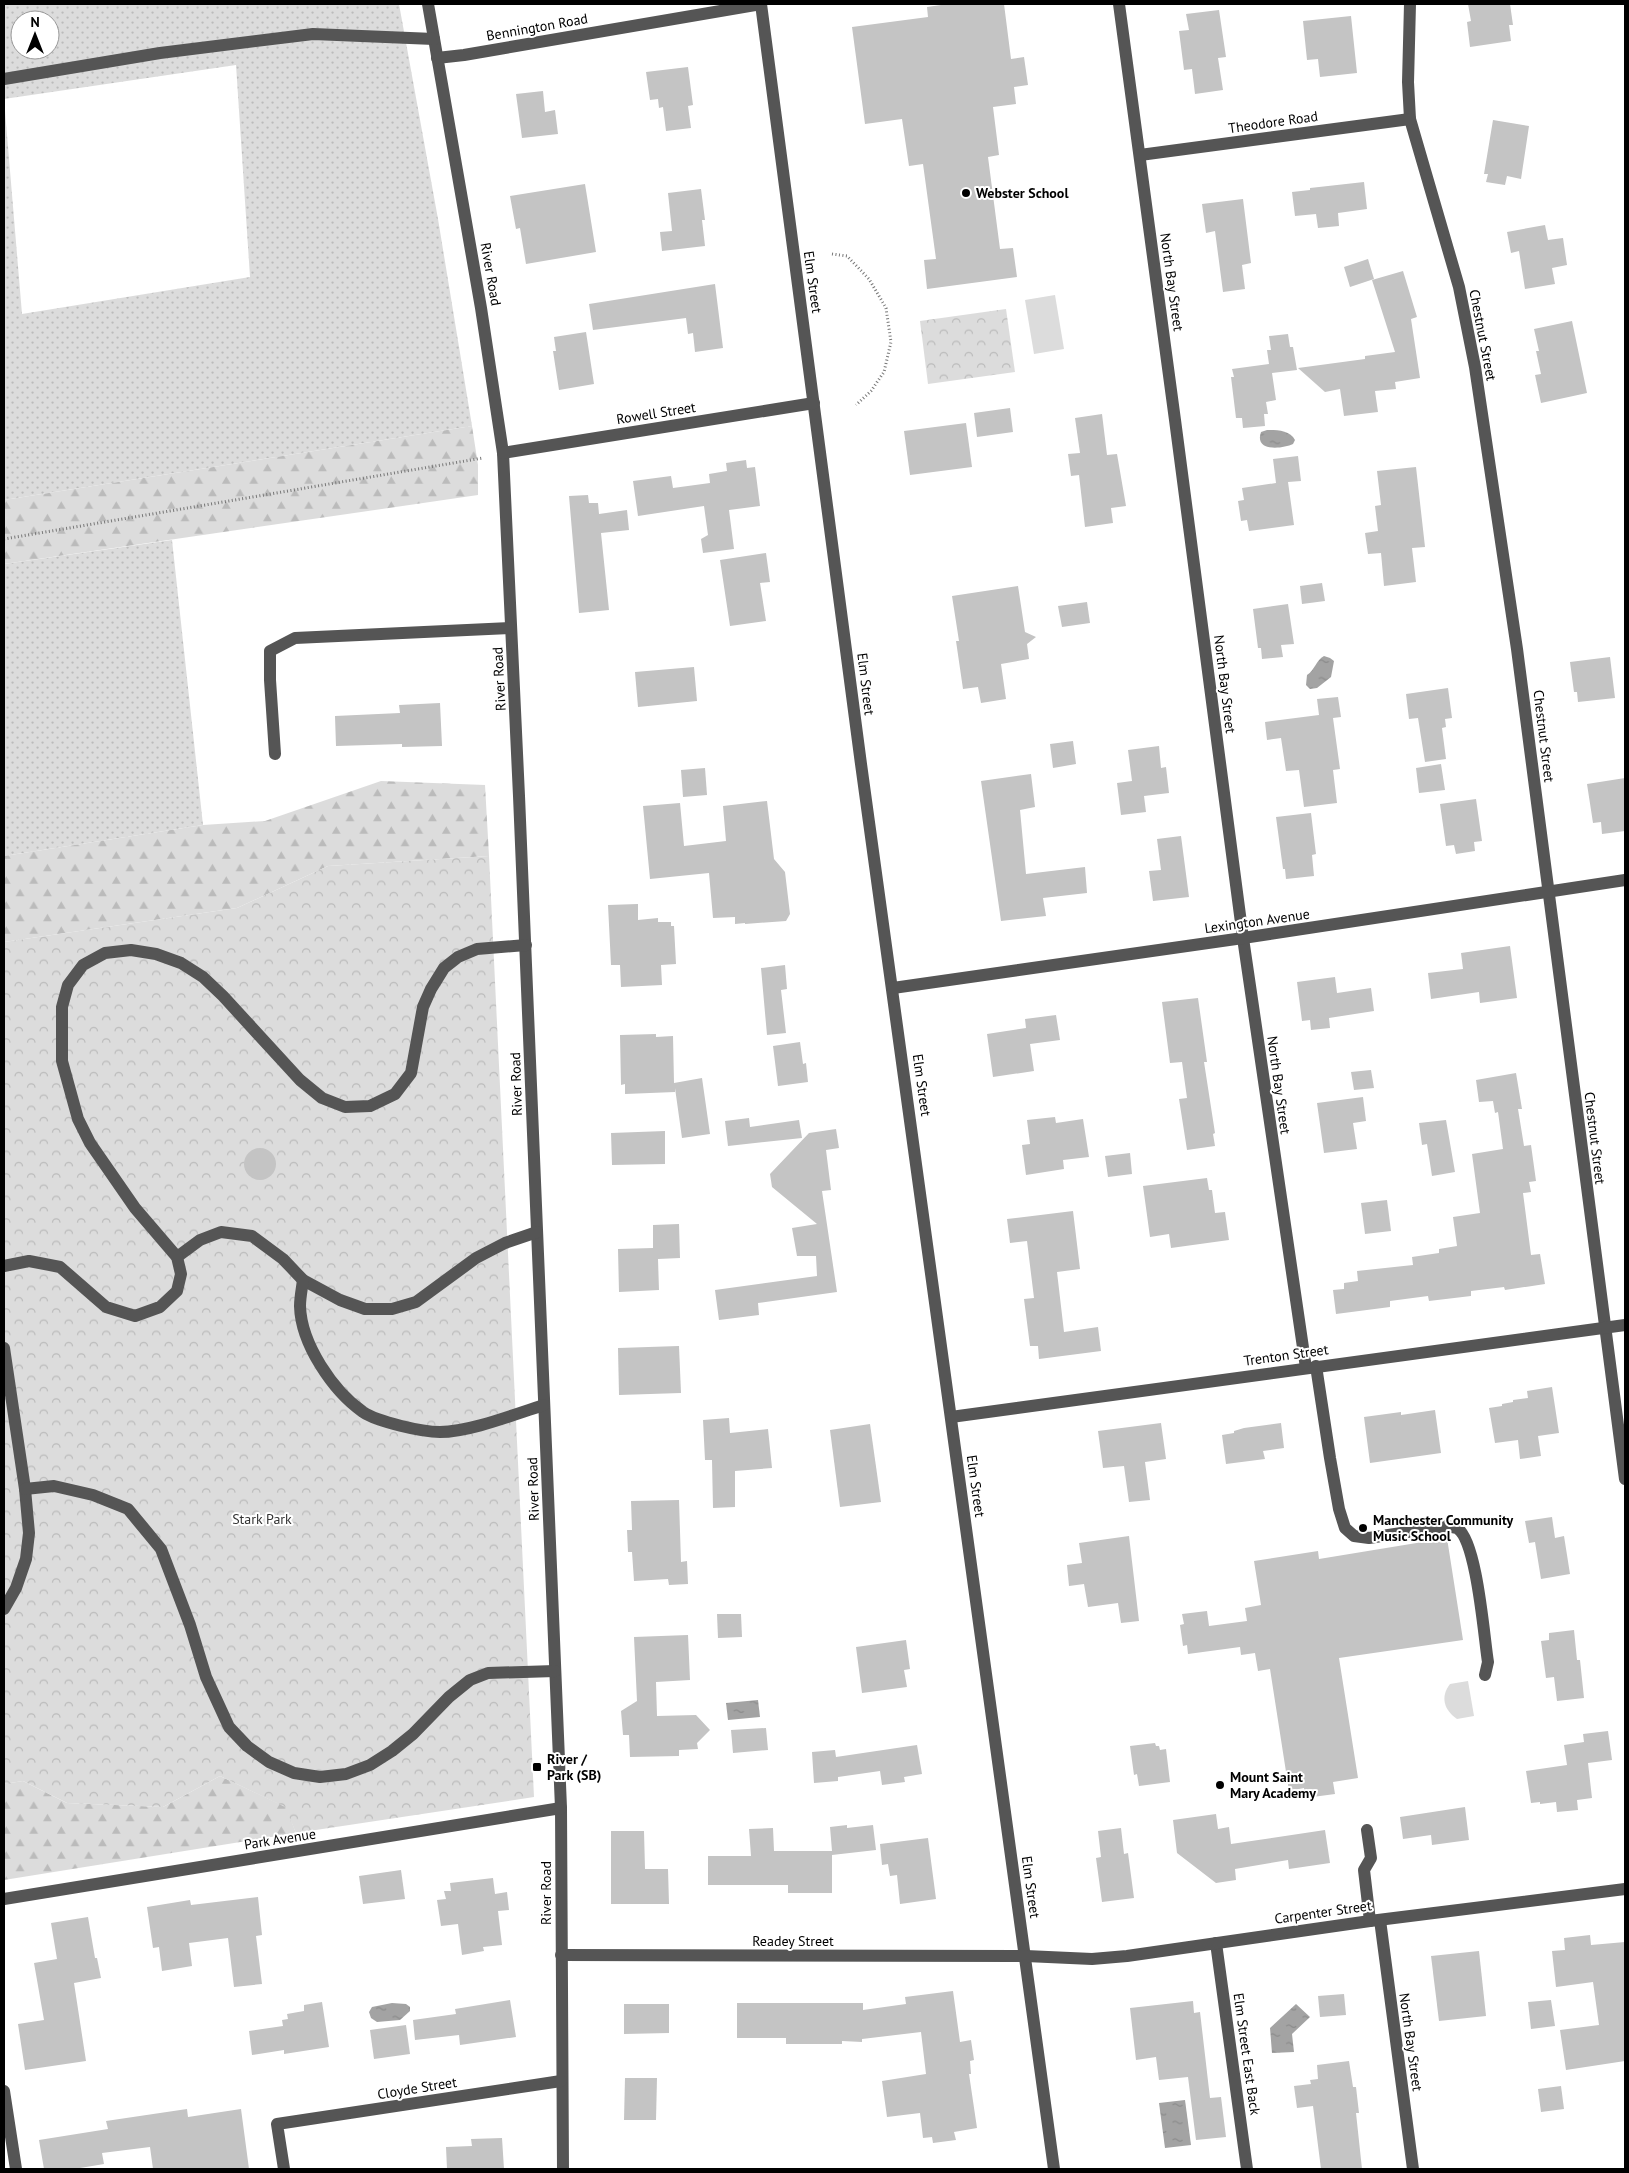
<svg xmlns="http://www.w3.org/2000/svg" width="1629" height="2173" font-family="'PT Sans',sans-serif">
<defs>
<pattern id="grass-dots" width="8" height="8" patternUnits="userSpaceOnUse" patternTransform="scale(1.25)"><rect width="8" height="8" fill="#dcdcdc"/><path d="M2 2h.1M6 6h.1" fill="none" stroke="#bbb" stroke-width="1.8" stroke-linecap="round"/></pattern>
<pattern id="forest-firs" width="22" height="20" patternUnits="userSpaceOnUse" patternTransform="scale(1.25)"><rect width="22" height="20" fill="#dcdcdc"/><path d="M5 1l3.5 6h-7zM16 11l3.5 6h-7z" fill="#bbb"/></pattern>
<pattern id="park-crowns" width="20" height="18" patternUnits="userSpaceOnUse" patternTransform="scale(1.25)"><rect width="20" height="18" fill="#dcdcdc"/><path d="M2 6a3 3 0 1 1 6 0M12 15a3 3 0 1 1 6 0" fill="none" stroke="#bbb"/></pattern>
<pattern id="water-ripples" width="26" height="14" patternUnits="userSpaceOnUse" patternTransform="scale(1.25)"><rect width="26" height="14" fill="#a3a3a3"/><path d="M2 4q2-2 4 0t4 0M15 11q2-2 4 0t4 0" fill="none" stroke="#8b8b8b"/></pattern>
</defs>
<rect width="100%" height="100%" fill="#fff"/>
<g fill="url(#grass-dots)" fill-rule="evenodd">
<path d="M4,4H399L438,219L472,426L4,500ZM20,20H50V50H20ZM236,65L250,277L22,314L4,99Z"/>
<polygon points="172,540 203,825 4,856 4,564"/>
</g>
<g fill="url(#forest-firs)">
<polygon points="472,426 478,465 478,495 4,564 4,500"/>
<polygon points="381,781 485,785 489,856 328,866 237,908 4,942 4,856 203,825 265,821"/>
<polygon points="220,1776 286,1807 296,1833 4,1880 4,1784 23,1781 67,1803 163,1807"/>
</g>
<g fill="url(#park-crowns)">
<polygon points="1006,309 1015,372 928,384 920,321"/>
<polygon points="489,856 534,1797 296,1833 285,1807 220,1776 163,1807 67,1803 23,1781 4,1784 4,942 237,908 328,866"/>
</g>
<g fill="#dcdcdc">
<polygon points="1055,295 1064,349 1034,354 1025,300"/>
<path d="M1468,1681L1474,1716L1457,1719C1444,1710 1440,1697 1450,1684Z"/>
</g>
<g fill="url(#water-ripples)">
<path d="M1267,430C1277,430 1290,430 1295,440L1293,444C1282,449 1254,452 1261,432Z"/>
<path d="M1324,656L1330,658L1334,661L1331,677L1317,688L1310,689L1306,685L1307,675C1315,670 1316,660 1324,656Z"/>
<polygon points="758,1700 760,1717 728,1720 726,1703"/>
<polygon points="392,2003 406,2004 410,2007 410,2011 400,2020 377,2022 371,2018 369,2012 372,2007"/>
<polygon points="1296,2004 1310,2017 1292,2034 1294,2052 1272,2053 1270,2028"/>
<polygon points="1185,2100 1191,2145 1165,2148 1159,2103"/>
</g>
<g fill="#c4c4c4">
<polygon points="948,4 1004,4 1011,59 1024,57 1028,85 1014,87 1016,104 993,107 999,155 988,157 1000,249 1013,248 1017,277 927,289 924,260 936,259 923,164 909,166 902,119 865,124 852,27 928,17 927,7"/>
<polygon points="1468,4 1510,4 1513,25 1509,25 1511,41 1470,47 1467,22 1471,21"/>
<polygon points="1219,10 1226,57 1218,58 1223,90 1195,94 1192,69 1184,70 1179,31 1189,30 1186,14"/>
<polygon points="1351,16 1357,73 1320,77 1318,59 1307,60 1303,21"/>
<polygon points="688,67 693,105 688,106 691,128 666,131 663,107 659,108 658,99 650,100 646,72"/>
<polygon points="543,91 545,112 555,110 558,134 522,138 516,94"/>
<polygon points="1493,120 1529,126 1521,179 1507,176 1505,185 1486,182 1488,174 1484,174"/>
<polygon points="1364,182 1367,209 1338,213 1339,226 1318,228 1316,214 1295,216 1292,192 1310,190 1310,188"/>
<polygon points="585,184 596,252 526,264 520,228 516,229 510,196"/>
<polygon points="701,189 705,220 702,220 705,246 662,251 660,232 672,231 668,193"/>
<polygon points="1243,199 1251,263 1242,265 1245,289 1223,292 1215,231 1206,233 1202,204"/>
<polygon points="1545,225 1548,240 1563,238 1567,265 1552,268 1555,284 1525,289 1519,251 1511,253 1507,232"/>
<polygon points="1368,259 1374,279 1350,287 1344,267"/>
<polygon points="1403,271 1417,317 1411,319 1420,378 1395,382 1396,389 1375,391 1378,412 1344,416 1340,389 1325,392 1298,368 1365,359 1365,356 1395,352 1372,280"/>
<polygon points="715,284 723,348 695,352 693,333 688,334 686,318 593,330 589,304"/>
<polygon points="1572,321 1587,393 1541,403 1535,375 1541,374 1536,351 1539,351 1534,329"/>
<polygon points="586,332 594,384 559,390 553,351 556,351 554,337"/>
<polygon points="1288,334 1290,347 1293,347 1297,370 1272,373 1276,400 1266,402 1268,414 1264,414 1265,426 1243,428 1242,418 1236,418 1231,377 1234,377 1232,369 1269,364 1267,350 1271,350 1269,336"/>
<polygon points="1010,408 1013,432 977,437 974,413"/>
<polygon points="1102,414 1107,455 1117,454 1126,506 1111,508 1113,523 1085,527 1079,475 1071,476 1068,454 1080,453 1075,418"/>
<polygon points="966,423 972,467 910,475 904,431"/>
<polygon points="1298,456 1301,481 1288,482 1294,525 1249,531 1247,520 1241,521 1238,501 1244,500 1242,488 1276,483 1273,459"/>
<polygon points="746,460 747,468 755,467 760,506 729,510 734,549 703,553 701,539 708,535 704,506 638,516 633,481 671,476 673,488 710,483 709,474 727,471 726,463"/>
<polygon points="1416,467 1425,547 1412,548 1416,582 1384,586 1381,553 1368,554 1365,533 1378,531 1375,506 1381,505 1377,471"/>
<polygon points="588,495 589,503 598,503 599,514 627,510 629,530 601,533 609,610 579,613 569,496"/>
<polygon points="766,553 770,582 760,583 766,621 730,626 720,560"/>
<polygon points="1322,583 1325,601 1302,604 1300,586"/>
<polygon points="1018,586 1025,632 1036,637 1027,644 1029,659 1001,664 1006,699 981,703 978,687 963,689 956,641 959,641 952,596"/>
<polygon points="1087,602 1090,623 1062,627 1058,606"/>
<polygon points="1288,604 1294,644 1281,645 1283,657 1262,659 1261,648 1258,648 1253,609"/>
<polygon points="1610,657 1615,698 1578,702 1577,692 1574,692 1570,662"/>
<polygon points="694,667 697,701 638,707 635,672"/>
<polygon points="1448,688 1452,718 1445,719 1446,727 1442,728 1446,759 1425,762 1418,718 1409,719 1406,694"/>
<polygon points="1338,697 1341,717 1333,718 1340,769 1333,770 1337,803 1304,807 1299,770 1286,771 1281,738 1267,740 1265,722 1319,715 1317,699"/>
<polygon points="440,703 442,746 402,747 402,744 336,746 335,716 400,713 399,705"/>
<polygon points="1073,741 1076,764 1053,768 1050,744"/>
<polygon points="1159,746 1161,768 1166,767 1169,793 1144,796 1146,812 1121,815 1117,783 1132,781 1128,750"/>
<polygon points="1441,764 1445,790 1419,793 1416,768"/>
<polygon points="705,768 707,795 683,797 681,770"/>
<polygon points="1031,774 1035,807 1020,810 1026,874 1085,867 1087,893 1043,898 1046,916 1001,921 981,781"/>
<polygon points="1625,778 1625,831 1602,834 1601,822 1593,823 1587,784"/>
<polygon points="1476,799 1482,841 1474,842 1475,851 1456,854 1454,845 1446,846 1440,804"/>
<polygon points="767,801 774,859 785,872 790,914 786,921 745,924 745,923 735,924 735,917 713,918 709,873 650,879 643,806 680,803 684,846 726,841 723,806"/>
<polygon points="1311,813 1316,854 1312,855 1314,876 1286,879 1285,869 1283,869 1276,817"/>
<polygon points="1181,836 1189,897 1153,901 1149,871 1161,870 1157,839"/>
<polygon points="638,904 638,920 658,918 658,922 671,922 671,926 674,926 676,964 661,965 662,985 621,987 620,965 611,965 608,905"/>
<polygon points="1510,946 1517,998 1480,1003 1479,992 1431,999 1428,973 1463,969 1461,953"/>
<polygon points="785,965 787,989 781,990 786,1033 767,1035 761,968"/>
<polygon points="1335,977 1337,993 1371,988 1374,1011 1329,1018 1330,1028 1311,1030 1310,1020 1302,1021 1297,982"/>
<polygon points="1198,998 1207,1062 1204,1062 1215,1133 1213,1134 1215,1146 1187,1150 1179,1099 1187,1098 1182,1062 1170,1063 1162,1002"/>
<polygon points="1056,1015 1060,1040 1030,1044 1034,1071 993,1077 987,1034 1026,1028 1025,1019"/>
<polygon points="656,1034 656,1037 673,1036 674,1083 702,1078 710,1134 682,1138 675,1088 675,1092 625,1094 625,1084 621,1085 620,1035"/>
<polygon points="800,1042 803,1064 806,1063 808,1082 778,1086 773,1046"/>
<polygon points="1371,1070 1374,1088 1354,1090 1351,1072"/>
<polygon points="1516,1073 1522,1109 1518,1109 1524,1146 1531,1145 1536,1181 1529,1182 1531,1192 1523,1193 1531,1255 1540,1254 1545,1284 1505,1290 1504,1287 1471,1291 1471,1296 1429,1301 1428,1296 1390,1301 1390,1307 1336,1314 1333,1290 1344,1289 1344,1283 1358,1281 1357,1271 1413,1265 1412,1257 1439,1253 1439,1249 1457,1246 1453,1217 1480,1213 1472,1154 1503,1149 1498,1112 1495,1113 1493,1101 1479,1102 1476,1080"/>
<polygon points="1363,1097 1366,1121 1353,1123 1357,1149 1324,1153 1317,1103"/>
<polygon points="1055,1117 1056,1123 1083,1119 1089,1157 1063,1160 1064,1169 1026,1175 1022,1145 1030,1144 1027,1120"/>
<polygon points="749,1118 750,1127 799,1120 802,1138 728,1146 725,1121"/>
<polygon points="1446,1120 1455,1172 1432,1176 1427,1144 1422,1145 1419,1123"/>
<polygon points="836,1129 839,1148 826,1150 831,1190 822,1191 837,1292 758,1303 759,1315 719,1320 715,1290 817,1276 816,1256 797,1256 792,1228 817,1224 772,1187 770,1174 809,1133"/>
<polygon points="665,1131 665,1164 612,1165 611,1133"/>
<circle cx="260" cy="1164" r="16"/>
<polygon points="1130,1153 1132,1174 1108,1177 1105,1156"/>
<polygon points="1207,1178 1209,1190 1212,1190 1215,1213 1225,1212 1229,1240 1171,1248 1169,1234 1150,1237 1143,1186"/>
<polygon points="1387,1200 1391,1231 1365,1234 1361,1203"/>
<polygon points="1073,1211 1080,1269 1057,1272 1064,1332 1098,1327 1101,1351 1039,1359 1038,1346 1030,1346 1024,1299 1034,1298 1027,1241 1010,1243 1007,1219"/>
<polygon points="679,1224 680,1258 658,1259 659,1290 619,1292 618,1249 653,1248 653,1225"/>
<polygon points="679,1346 681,1393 619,1395 618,1348"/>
<polygon points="1552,1387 1559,1433 1538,1436 1541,1456 1520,1459 1518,1440 1495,1443 1489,1408 1502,1406 1502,1404 1513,1402 1513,1400 1528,1398 1527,1391"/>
<polygon points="1435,1410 1441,1453 1370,1463 1364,1417 1401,1412 1401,1415"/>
<polygon points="729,1418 730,1433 768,1429 772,1468 735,1471 735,1507 713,1508 712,1460 705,1460 703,1420"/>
<polygon points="1161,1423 1166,1459 1145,1462 1150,1500 1129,1502 1124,1466 1103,1468 1098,1431"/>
<polygon points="1281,1423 1284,1448 1263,1451 1265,1459 1226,1464 1222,1435 1234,1433 1234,1431 1244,1428"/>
<polygon points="870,1424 881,1502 840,1507 830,1430"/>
<polygon points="679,1500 681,1562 687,1561 688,1584 669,1585 668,1579 634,1581 632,1552 628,1552 627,1530 632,1530 631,1501"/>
<polygon points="1552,1517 1555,1538 1564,1536 1570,1574 1541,1579 1535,1542 1529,1543 1525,1521"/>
<polygon points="1129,1536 1139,1621 1121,1623 1118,1603 1088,1607 1084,1584 1069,1586 1067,1565 1082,1563 1079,1543"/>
<polygon points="1447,1538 1463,1640 1339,1658 1358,1778 1333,1782 1335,1794 1305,1798 1304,1788 1289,1791 1270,1669 1258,1671 1255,1653 1241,1655 1240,1647 1188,1654 1187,1645 1183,1646 1180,1625 1184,1624 1182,1614 1207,1611 1209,1626 1247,1621 1245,1608 1261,1605 1254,1561 1318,1551 1319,1559"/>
<polygon points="717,1614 741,1614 742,1637 718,1638"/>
<polygon points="1574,1630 1577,1660 1580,1660 1584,1698 1557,1701 1554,1677 1546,1678 1541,1641 1549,1640 1549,1633"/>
<polygon points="688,1635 690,1680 656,1682 657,1716 696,1715 710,1730 697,1743 698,1749 679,1750 679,1756 630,1757 629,1735 623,1735 621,1711 637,1701 634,1637"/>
<polygon points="906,1640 910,1669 904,1670 907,1687 862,1693 856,1647"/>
<polygon points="766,1728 768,1750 733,1753 731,1730"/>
<polygon points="1608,1731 1612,1760 1588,1763 1592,1798 1577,1800 1578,1810 1557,1812 1556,1802 1540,1804 1540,1802 1531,1803 1526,1771 1567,1765 1564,1745 1584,1742 1583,1734"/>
<polygon points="1155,1743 1156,1746 1159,1746 1160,1750 1166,1749 1170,1782 1139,1786 1137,1774 1134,1775 1130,1746"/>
<polygon points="917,1745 922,1774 904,1777 905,1782 882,1785 880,1771 838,1777 838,1781 814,1783 812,1752 835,1750 836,1757"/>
<polygon points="1465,1807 1469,1840 1432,1845 1431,1835 1403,1839 1400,1817"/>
<polygon points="1216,1814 1218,1829 1229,1827 1231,1844 1325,1830 1330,1863 1289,1869 1288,1860 1235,1869 1236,1880 1216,1883 1177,1853 1173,1820"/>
<polygon points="847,1825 847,1828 873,1825 876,1850 832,1855 832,1893 788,1893 788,1885 708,1885 708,1856 751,1856 749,1829 773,1828 774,1851 832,1851 830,1827"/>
<polygon points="1121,1828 1124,1854 1128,1853 1134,1898 1102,1902 1096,1858 1101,1857 1098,1831"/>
<polygon points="611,1831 644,1831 645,1869 668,1869 669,1904 611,1904"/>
<polygon points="928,1838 936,1899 900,1904 897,1875 890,1876 888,1864 882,1865 880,1844"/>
<polygon points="401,1870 405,1899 363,1904 359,1876"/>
<polygon points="493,1878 495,1894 507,1892 509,1910 498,1911 502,1945 483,1947 484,1951 462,1955 458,1924 441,1926 437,1900 446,1899 444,1891 451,1891 450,1883"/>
<polygon points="258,1897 262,1935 256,1936 262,1984 234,1987 228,1938 189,1943 192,1966 162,1971 159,1947 153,1948 147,1907 190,1900 191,1905"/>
<polygon points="88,1917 95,1958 97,1958 101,1978 74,1983 86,2061 25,2070 18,2024 44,2020 34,1963 57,1959 51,1923"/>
<polygon points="1590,1935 1591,1945 1625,1942 1625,2061 1566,2070 1560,2030 1599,2025 1593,1982 1556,1987 1552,1951 1565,1950 1564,1938"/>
<polygon points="1479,1951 1486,2016 1439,2021 1431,1956"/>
<polygon points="953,1991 960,2042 971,2040 974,2060 970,2061 971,2074 969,2074 977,2128 954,2132 956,2140 933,2143 932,2137 923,2138 920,2113 887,2117 882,2081 926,2074 921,2032 862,2039 862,2042 842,2041 842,2044 786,2044 786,2038 737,2038 737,2003 863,2003 863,2010 906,2004 905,1997"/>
<polygon points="1344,1994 1346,2015 1320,2017 1318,1996"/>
<polygon points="510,2000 516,2037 460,2045 459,2035 415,2040 413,2020 456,2014 455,2009"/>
<polygon points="1551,2000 1555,2026 1531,2029 1528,2002"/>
<polygon points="1193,2001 1194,2013 1200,2012 1210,2098 1221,2097 1226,2137 1196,2140 1188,2077 1159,2080 1156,2057 1136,2060 1130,2008"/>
<polygon points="322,2002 329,2047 284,2054 284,2050 252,2055 249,2031 283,2026 282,2020 288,2019 287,2014 304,2011 304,2005"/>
<polygon points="624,2004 669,2004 669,2033 624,2034"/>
<polygon points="406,2025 410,2054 374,2059 370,2030"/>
<polygon points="1349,2061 1353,2087 1356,2087 1359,2113 1356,2113 1362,2169 1321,2169 1313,2106 1297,2108 1294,2086 1311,2084 1310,2080 1318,2079 1317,2065"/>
<polygon points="625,2078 657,2078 656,2120 624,2120"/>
<polygon points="1561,2086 1564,2109 1541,2112 1538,2089"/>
<polygon points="187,2109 188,2117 241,2109 249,2169 153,2169 150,2147 102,2153 104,2164 74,2169 44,2169 39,2140 108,2129 106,2121"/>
<polygon points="502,2138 504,2169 447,2169 446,2147 472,2146 471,2139"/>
</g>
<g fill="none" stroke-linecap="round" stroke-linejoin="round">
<g stroke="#777" stroke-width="3" stroke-dasharray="1 2.5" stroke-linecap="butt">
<polyline points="832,254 847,256 869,279 886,308 891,342 884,372 871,391 856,405"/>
<polyline points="4,539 483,458"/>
</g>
<g stroke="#555" stroke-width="12">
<polyline points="428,4 481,308 503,453 519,796 561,1808 563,2169"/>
<polyline points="761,4 861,764 1054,2169"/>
<polyline points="1119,4 1175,420 1243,938 1306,1368"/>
<polyline points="1410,4 1408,82 1410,119 1459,287 1475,367 1517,649 1625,1479"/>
<polyline points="437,58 464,55 761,4"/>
<polyline points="4,79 160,53 313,34 434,39"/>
<polyline points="1140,155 1410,119"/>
<polyline points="503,453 814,403"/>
<polyline points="275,754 270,680 270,651 295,638 511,628"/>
<polyline points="893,988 1243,938 1625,880"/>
<polyline points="177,1257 200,1240 221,1232 252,1236 283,1259 303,1280 340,1300 365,1309 392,1309 416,1302 476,1258 505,1243 537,1232"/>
<polyline points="4,1266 29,1261 60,1267 106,1307 135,1316 160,1307 177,1291 181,1274 177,1257 135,1208 90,1143 78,1119 62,1061 62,1007 68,985 83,965 105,953 131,950 156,954 181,963 203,977 223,996 300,1080 322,1098 345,1107 370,1106 395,1094 411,1073 423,1007 431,989 444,968 458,957 477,949 526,945"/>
<path d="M303,1280C302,1288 300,1298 300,1306C301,1344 333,1391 363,1412C378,1422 422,1432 440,1432C470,1432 515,1414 544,1405"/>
<polyline points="4,1348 25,1489 29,1533 26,1559 16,1588 4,1609"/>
<path d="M1316,1366L1330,1458L1339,1509L1345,1528L1354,1536L1369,1538L1446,1526C1449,1527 1454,1527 1457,1528C1477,1540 1484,1638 1488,1662L1485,1675"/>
<polyline points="951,1417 1625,1325"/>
<polyline points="25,1489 54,1486 93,1495 128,1509 161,1549 190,1625 206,1677 229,1727 247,1746 269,1762 294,1773 320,1777 346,1774 370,1765 392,1751 413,1734 449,1697 470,1680 488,1673 555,1671"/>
<polyline points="1367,1830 1371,1858 1364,1870 1370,1921"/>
<polyline points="4,1899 561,1808"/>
<polyline points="1380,1920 1413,2169"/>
<polyline points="1216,1943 1247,2169"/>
<polyline points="561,1955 1026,1956 1092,1959 1127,1956 1370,1921 1625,1889"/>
<polyline points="4,2091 16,2169"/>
<polyline points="284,2169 277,2124 561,2081"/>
</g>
</g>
<g fill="#000" stroke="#fff" stroke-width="2">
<circle cx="966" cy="193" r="5"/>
<circle cx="1363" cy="1528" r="5"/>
<rect x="532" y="1762" width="10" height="10" rx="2.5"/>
<circle cx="1220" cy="1785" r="5"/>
</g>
<g text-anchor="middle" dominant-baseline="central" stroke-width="4" stroke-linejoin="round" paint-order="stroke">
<g font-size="14" fill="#000" stroke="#fff">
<text transform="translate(537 27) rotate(-10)">Bennington Road</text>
<text transform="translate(1273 122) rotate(-8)">Theodore Road</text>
<text transform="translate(491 274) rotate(80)">River Road</text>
<text transform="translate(813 282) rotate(82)">Elm Street</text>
<text transform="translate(1172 282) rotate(82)">North Bay Street</text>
<text transform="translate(1483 335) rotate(79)">Chestnut Street</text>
<text transform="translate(656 413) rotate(-9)">Rowell Street</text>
<text transform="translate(499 679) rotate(-93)">River Road</text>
<text transform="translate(866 684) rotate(83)">Elm Street</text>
<text transform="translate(1225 684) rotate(83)">North Bay Street</text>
<text transform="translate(1544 736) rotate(83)">Chestnut Street</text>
<text transform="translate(1257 921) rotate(-8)">Lexington Avenue</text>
<text transform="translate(516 1084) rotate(-92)">River Road</text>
<text transform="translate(922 1085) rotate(82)">Elm Street</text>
<text transform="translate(1279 1085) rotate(82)">North Bay Street</text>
<text transform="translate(1595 1138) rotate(83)">Chestnut Street</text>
<text transform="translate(1286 1355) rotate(-8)">Trenton Street</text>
<text transform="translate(976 1486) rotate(82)">Elm Street</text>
<text transform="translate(533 1489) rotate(-92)">River Road</text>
<text transform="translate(280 1839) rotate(-9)">Park Avenue</text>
<text transform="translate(1031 1887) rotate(82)">Elm Street</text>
<text transform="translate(546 1893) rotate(-90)">River Road</text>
<text transform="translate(1323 1912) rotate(-8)">Carpenter Street</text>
<text x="793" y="1941">Readey Street</text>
<text transform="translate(1411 2042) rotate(82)">North Bay Street</text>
<text transform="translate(1247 2054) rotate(82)">Elm Street East Back</text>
<text transform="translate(417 2088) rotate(-9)">Cloyde Street</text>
</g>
<g font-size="14" font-weight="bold" fill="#000" stroke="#fff" text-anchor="start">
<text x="976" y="193">Webster School</text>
<text x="1373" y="1520">Manchester Community<tspan x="1373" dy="16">Music School</tspan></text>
<text x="547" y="1759">River /<tspan x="547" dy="16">Park (SB)</tspan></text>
<text x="1230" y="1777">Mount Saint<tspan x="1230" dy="16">Mary Academy</tspan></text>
</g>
<g font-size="14" fill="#333" stroke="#fff">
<text x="262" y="1519">Stark Park</text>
</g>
</g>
<rect width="1629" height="2173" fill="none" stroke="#000000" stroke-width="10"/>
<g transform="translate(35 35)"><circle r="24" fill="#ffffff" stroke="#999999"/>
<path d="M0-4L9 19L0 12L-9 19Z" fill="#000000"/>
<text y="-8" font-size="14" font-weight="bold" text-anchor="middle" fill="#000000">N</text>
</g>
</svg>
